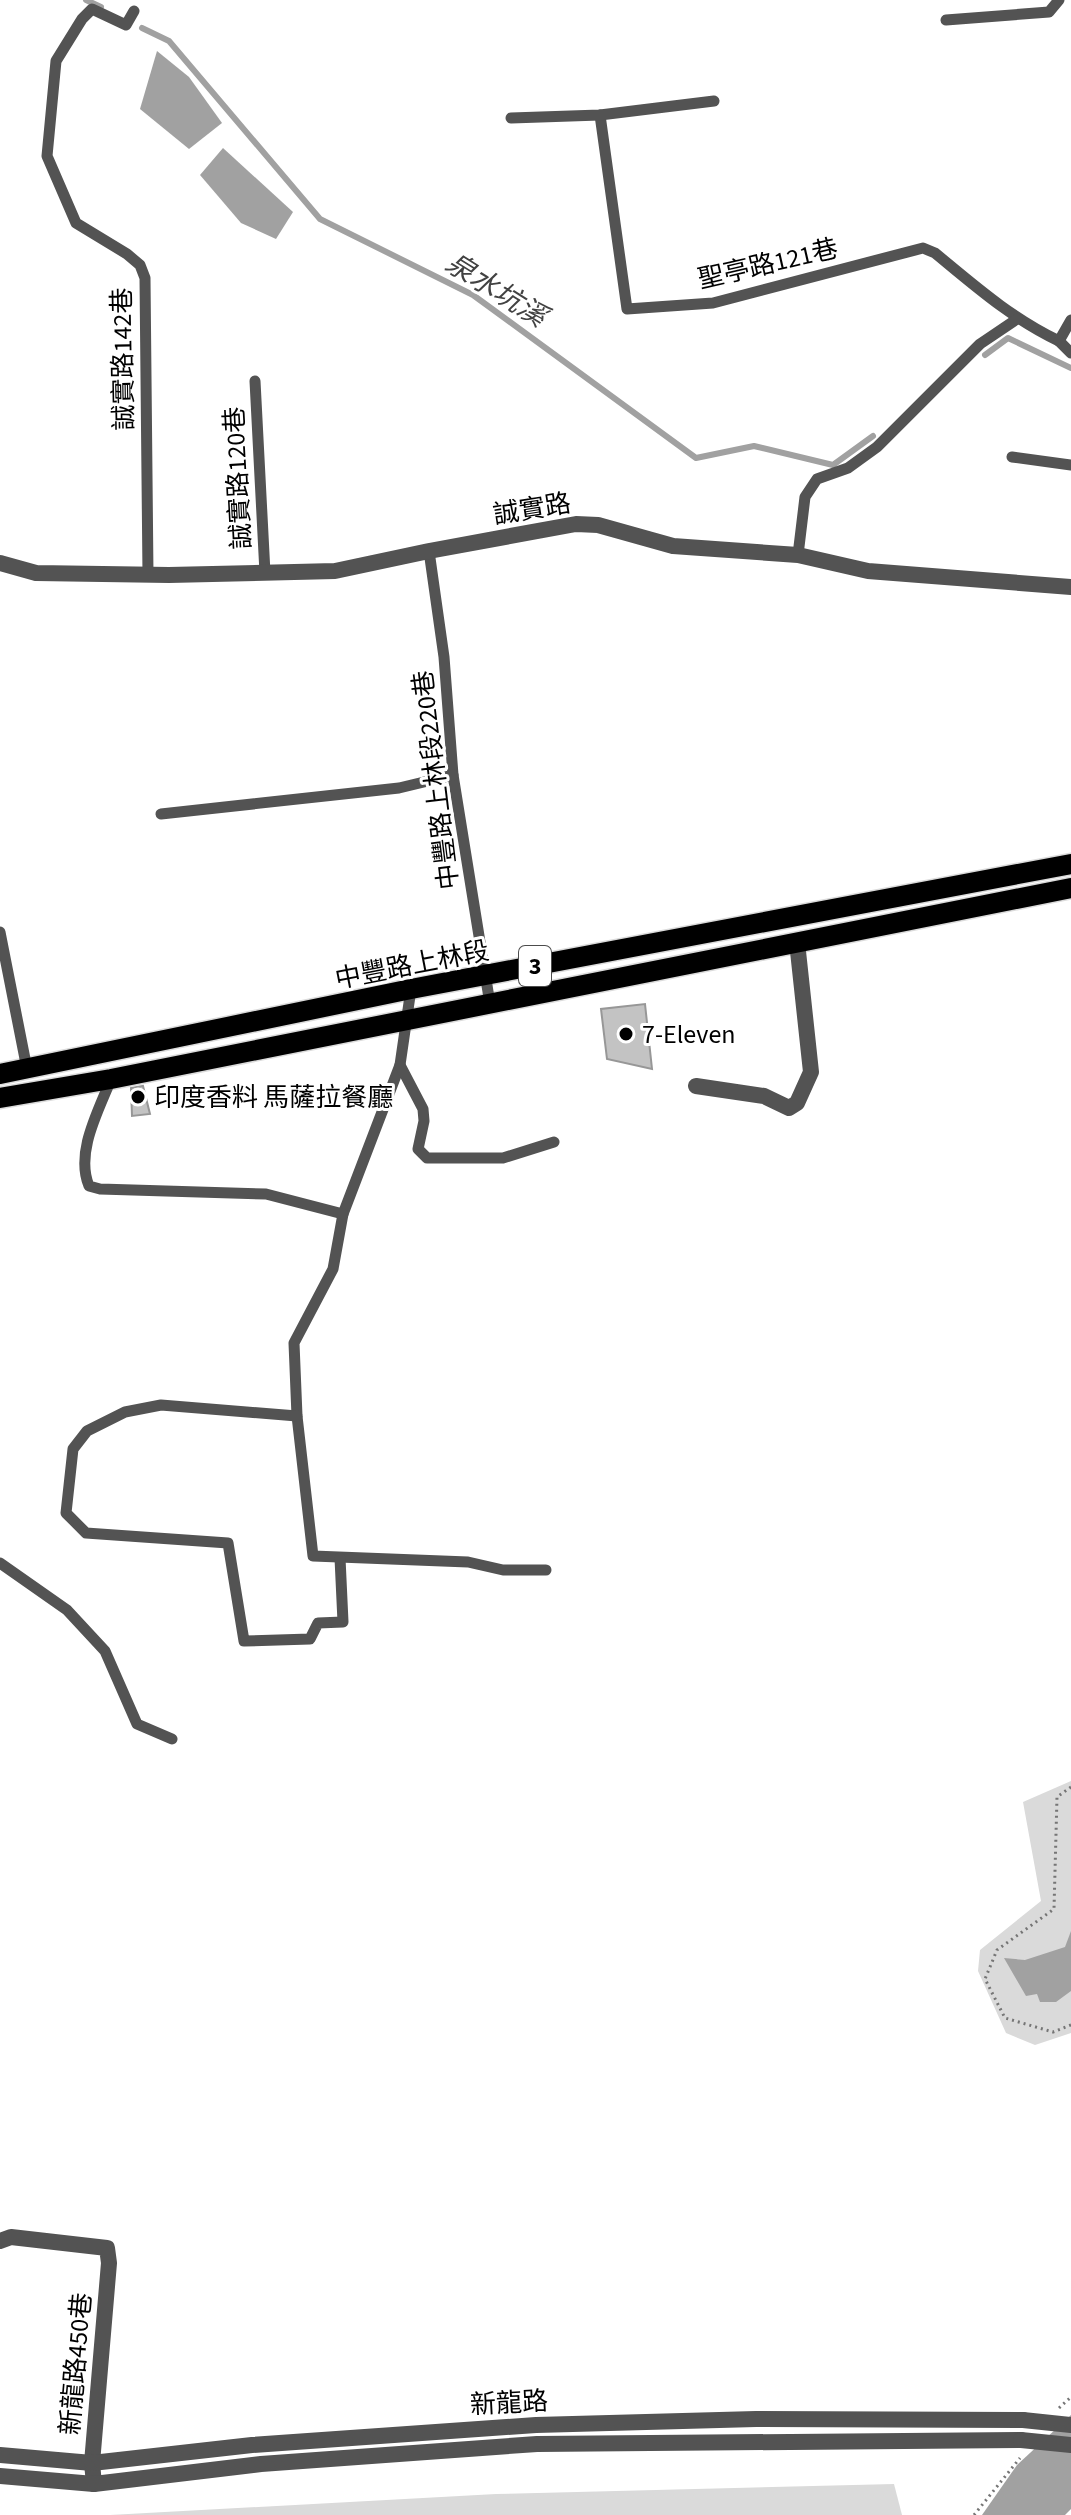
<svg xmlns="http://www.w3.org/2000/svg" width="1071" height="2515" font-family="'Source Sans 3','Noto Sans TC',sans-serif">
<rect width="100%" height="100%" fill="#fff"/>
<g fill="#dadada">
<polygon points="1071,1781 1071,2033 1035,2045 1006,2033 978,1971 980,1950 1041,1901 1023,1802"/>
<polygon points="894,2484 902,2515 110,2515 496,2494"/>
</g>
<g fill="#a1a1a1">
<polygon points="157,51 189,77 222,123 189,149 140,109"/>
<polygon points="223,148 293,212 276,239 241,223 200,175"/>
<polygon points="1071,1931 1071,1991 1056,2002 1040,2002 1037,1994 1026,1996 1004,1958 1025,1960 1065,1947"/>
<polygon points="1071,2415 1071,2509 1065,2515 982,2515 1017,2465"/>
</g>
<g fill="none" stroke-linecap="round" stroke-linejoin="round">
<g stroke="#a1a1a1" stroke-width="6">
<polyline points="86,0 101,7"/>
<polyline points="142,28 169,41 320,219 473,295 696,458 754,446 833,465 873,436"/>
<polyline points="985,355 1008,338 1071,368"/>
</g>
</g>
<g fill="#c3c3c3" stroke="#979797" stroke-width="2">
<polygon points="645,1004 652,1069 607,1059 601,1009"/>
<polygon points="143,1086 150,1114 132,1116 131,1088"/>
</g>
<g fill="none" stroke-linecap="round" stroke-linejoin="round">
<g stroke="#dbdbdb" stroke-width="23">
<g id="primary">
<polyline points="0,1074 411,989 1071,864"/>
<polyline points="0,1098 111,1079 1071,888"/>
</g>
</g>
<g stroke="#757575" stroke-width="3" stroke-dasharray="2 4" stroke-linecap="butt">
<polyline points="1071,1787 1057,1797 1054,1909 997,1950 985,1979 1005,2018 1053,2032 1071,2025"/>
<polyline points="1059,2408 1071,2397"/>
<polyline points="974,2515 1020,2458"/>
</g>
<g stroke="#535353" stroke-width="11">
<polyline points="134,11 126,25 92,9 82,19 56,61 47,156 76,223 127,254 140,265 145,278 148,575"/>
<polyline points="946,20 1049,12 1059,0"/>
<path d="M600,115L627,309L713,303L923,248L935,253C975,286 1011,318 1059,341L1071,320"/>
<polyline points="511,118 600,115 714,101"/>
<polyline points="1059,341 1071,353"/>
<polyline points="255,381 265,573"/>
<polyline points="1012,457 1071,465"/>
<polyline points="429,551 444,657 453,775 490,1004"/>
<polyline points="798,555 805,497 817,479 848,468 877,447 980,344 1017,319"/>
<polyline points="161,814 399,788 453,775"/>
<polyline points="0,932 27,1069"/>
<polyline points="411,989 400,1065 343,1214 333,1269 294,1343 297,1416 313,1556 468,1562 503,1570 546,1570"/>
<polyline points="400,1065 423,1109 424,1121 418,1149 427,1158 503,1158 554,1142"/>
<path d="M111,1079C99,1110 75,1152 89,1186L100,1189L266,1194L343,1214"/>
<polyline points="297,1416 161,1405 125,1412 87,1431 73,1449 66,1513 86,1533 228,1543 244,1641 310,1639 318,1623 343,1622 340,1558"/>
<polyline points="0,1563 67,1610 105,1651 137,1724 172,1739"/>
</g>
<g stroke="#535353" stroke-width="16">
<polyline points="0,563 36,573 169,575 335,571 429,551 576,524 598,525 673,546 798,555 868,571 1071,587"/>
<polyline points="696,1086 764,1096 789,1108 797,1103 811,1072 797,942"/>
<polyline points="0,2241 11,2237 107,2248 109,2263 92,2463 94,2484"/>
</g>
<g stroke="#535353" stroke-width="16">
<polyline points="0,2455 92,2463 252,2445 536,2425 756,2419 1023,2420"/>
<polyline points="0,2476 94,2484 261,2464 537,2444 1021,2440"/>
</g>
<use href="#primary" stroke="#000" stroke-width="20"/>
<g stroke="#535353" stroke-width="16">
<polyline points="1023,2420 1071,2425"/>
<polyline points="1021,2440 1071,2445"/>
</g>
</g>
<g fill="#000" stroke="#fff" stroke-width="3">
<circle cx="626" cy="1034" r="8"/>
<circle cx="138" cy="1097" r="8"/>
</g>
<g text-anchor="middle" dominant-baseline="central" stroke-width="6" stroke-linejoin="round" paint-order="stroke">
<rect fill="#fff" stroke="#4c4c4c" stroke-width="2" x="519" y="946" width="32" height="40" rx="6"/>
<g font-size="24" font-weight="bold" fill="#000">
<text x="535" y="966">3</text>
</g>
<g font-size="26" fill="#000" stroke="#fff">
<text transform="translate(768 264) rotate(-13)">聖亭路121巷</text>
<text transform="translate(123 359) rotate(-91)">誠實路142巷</text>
<text transform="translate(238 478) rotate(-93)">誠實路120巷</text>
<text transform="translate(532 509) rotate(-9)">誠實路</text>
<text transform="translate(436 780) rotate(-97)">中豐路上林段220巷</text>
<text transform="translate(412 965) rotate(-11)">中豐路上林段</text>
<text transform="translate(76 2364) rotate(-85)">新龍路450巷</text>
<text transform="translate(509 2403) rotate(-3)">新龍路</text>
</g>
<g font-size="26" fill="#000" stroke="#fff" text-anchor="start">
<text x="642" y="1034">7-Eleven</text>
<text x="154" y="1097">印度香料 馬薩拉餐廳</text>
</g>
<g font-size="28" font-style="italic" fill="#424242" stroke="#fff">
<text transform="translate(496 290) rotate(32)">泉水坑溪</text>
</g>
</g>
</svg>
